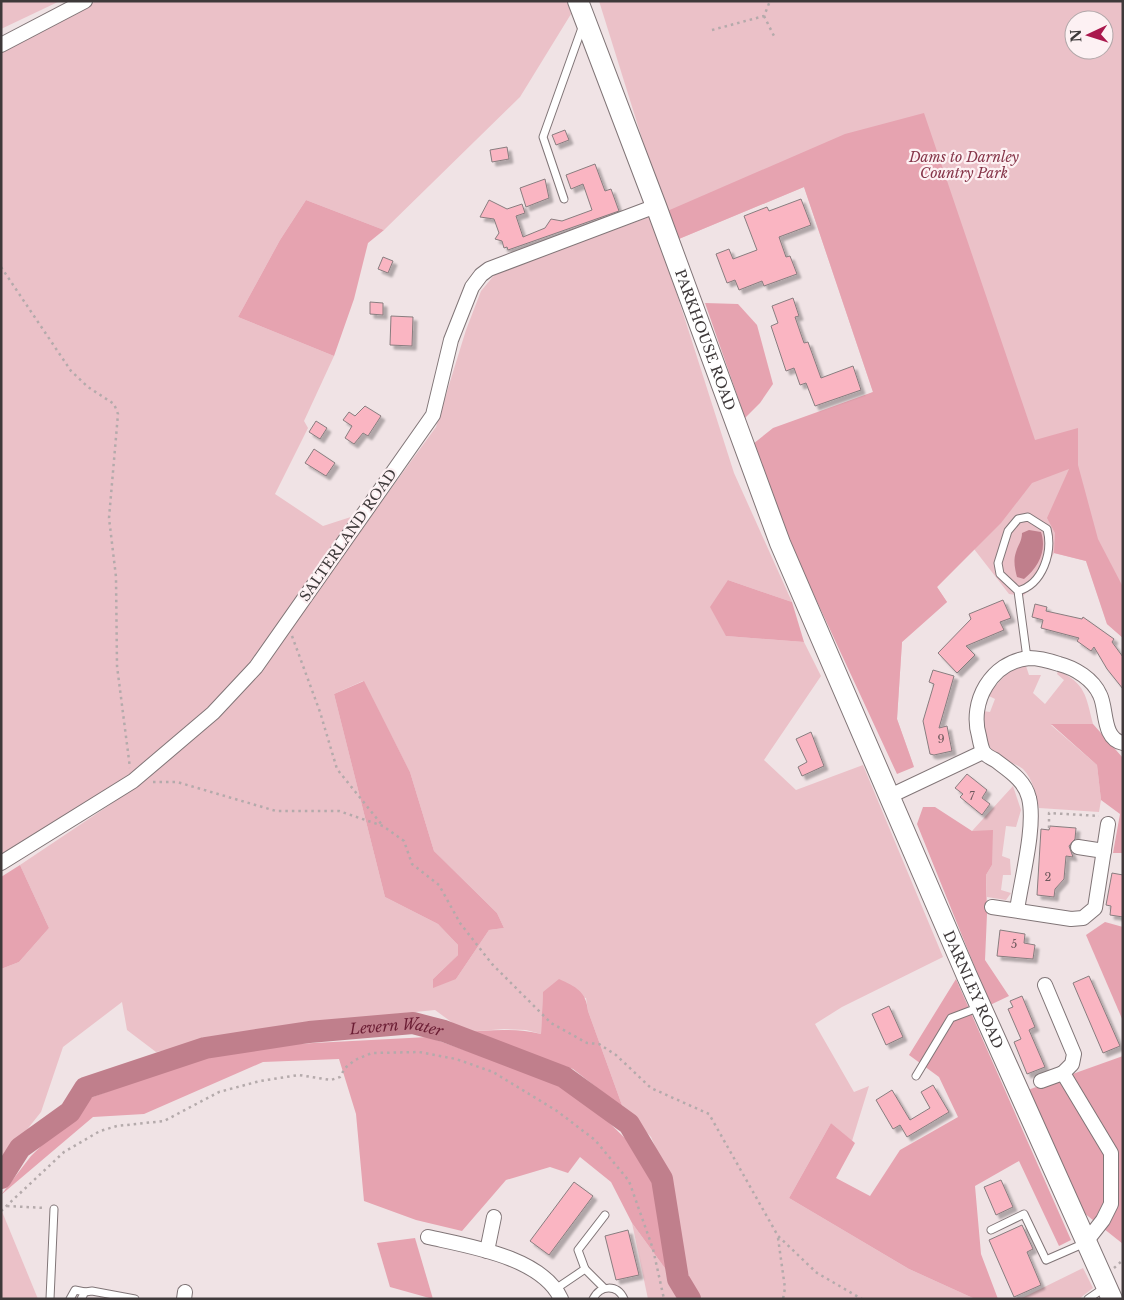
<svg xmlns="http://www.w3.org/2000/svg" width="1124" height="1300" font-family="'Libre Baskerville',serif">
<defs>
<filter id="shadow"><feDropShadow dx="4" dy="4" stdDeviation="1" flood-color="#0004"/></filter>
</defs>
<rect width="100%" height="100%" fill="#f0e3e5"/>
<g fill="#ebc1c8" fill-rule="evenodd">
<polygon points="1,1 60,1 1,29"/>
<polygon points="96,1 567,1 571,14 520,97 384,230 306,200 280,240 238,317 334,356 304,421 308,428 275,494 323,526 357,515 241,679 150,761 1,856 1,52"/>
<path d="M599,1H1123V638L1107,624L1086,561L1054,553L1041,578L1023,596L1009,594L974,549L937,587L947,602L902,642L897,719L914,767L753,444L873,392L804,187L674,241ZM1074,20H1104V50H1074Z"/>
<path d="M652,216L734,473L792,602L728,580L726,636L804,642L821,676L764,760L796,790L863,765L943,957L842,1007L815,1024L854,1092L869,1086L852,1141L831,1123L789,1198L909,1269L975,1299H696L680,1260L670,1181L651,1137L623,1108L588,1011L586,998L543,993L541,1034L526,1030L504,1029L465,1032L435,1010L395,1014L326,1026L278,1029L156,1052L127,1030L122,1002L63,1047L41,1112L1,1162V969L19,962L49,928L20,865L111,804L255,675L436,427L466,330L481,291L496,273ZM363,681L410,772L434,851L497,913L504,928L489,930L456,979H433L458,955V945L438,924L385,897L334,694Z"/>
<path d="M1026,666L1029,675H1041L1033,693L1045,704L1064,680L1057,674L1058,671C1086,683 1086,697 1093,724L1051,725L1097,765L1101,800L1099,812L1039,808C1036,795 1033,779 1023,769C1018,765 1011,763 1005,760C984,747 982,734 983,711L990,712L995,699L987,695L1009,671Z"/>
<polygon points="1013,786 1021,810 1016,827 1006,826 1002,856 1010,859 1011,875 1003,875 1001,890 1011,893 1006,900 987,897 986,875 992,865 972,831"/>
<polygon points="1,1209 38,1299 1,1299"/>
<polygon points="632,1223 667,1271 684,1299 648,1299"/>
<polygon points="1083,1268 1093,1288 1079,1299 1020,1299"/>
</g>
<g fill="#e6a3b0">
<polygon points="924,113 1035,440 1078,428 1078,465 1098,539 1123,587 1123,638 1107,624 1086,561 1054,553 1055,533 1047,518 1069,469 1032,483 1001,523 937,587 947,602 902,642 897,719 914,767 897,774 788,539 753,444 773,428 873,392 804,187 674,241 665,212 845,134"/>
<polygon points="306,200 384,230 368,243 354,299 334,356 238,317 280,240"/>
<polygon points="705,303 738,304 757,325 773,384 760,403 745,418"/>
<polygon points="728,580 792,602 804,642 726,636 710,607"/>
<polygon points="364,681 410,772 434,851 497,913 504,928 489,930 456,979 433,988 433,979 458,955 458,945 438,924 385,897 334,694"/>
<polygon points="1051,724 1093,724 1123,758 1123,853 1113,853 1120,814 1101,800 1097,765"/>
<polygon points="923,807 935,807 972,831 993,830 992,865 986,875 987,914 985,960 1009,996 990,1005 917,824"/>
<polygon points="20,865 49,928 19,962 1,969 1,877"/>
<polygon points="1105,922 1123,927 1123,1021 1086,935"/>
<path d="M559,979C576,987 586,991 588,1011L623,1108L573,1069L465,1032C491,1030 516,1028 541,1034L543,992Z"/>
<polygon points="956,979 1071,1240 1059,1246 1019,1161 975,1186 981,1254 998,1299 975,1299 909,1269 789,1198 831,1123 855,1143 836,1178 870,1196 900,1150 958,1117 939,1077 909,1055"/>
<polygon points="428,1037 563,1085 592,1106 633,1146 654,1182 667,1271 632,1223 611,1182 580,1157 568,1173 550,1167 506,1180 462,1231 416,1220 364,1201 356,1114 339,1059 263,1062 144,1114 93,1117 1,1195 31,1156 90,1098 199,1058 276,1045"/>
<polygon points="1123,1056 1123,1244 1079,1209 1025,1091"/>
<polygon points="415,1238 433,1299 390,1287 377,1243"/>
</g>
<path fill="#c07f8c" d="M1029,530L1041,532C1047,550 1039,567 1024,579L1017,577C1015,569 1013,561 1016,552C1018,545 1022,541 1022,533Z"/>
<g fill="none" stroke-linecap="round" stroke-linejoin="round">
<path stroke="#c07f8c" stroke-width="22" id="s1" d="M1,1178L20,1148L70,1112L85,1088L205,1048L309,1032L413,1023L444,1031L564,1077L629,1124L662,1179L678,1279L690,1299"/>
</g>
<g fill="#fab5c2" stroke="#887d7f" filter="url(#shadow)">
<polygon points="565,130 569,140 556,145 552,135"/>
<polygon points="507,147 509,159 492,162 490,150"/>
<polygon points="595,164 605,191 611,189 619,211 508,250 507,247 504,248 502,241 495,239 499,233 494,219 480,217 489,200 507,209 522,204 525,213 516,216 523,237 545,228 551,219 562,221 592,210 583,184 571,189 566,175"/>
<polygon points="545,179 549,198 526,207 520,188"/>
<polygon points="801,199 811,225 779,237 786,257 790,256 797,274 764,286 762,281 739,290 735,280 727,283 716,254 729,249 733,259 757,250 744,216 767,207 769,211"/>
<polygon points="383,257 393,261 388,273 378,269"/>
<polygon points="793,298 799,316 795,317 804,343 808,342 821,378 853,366 861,390 815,406 806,383 800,385 794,368 786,371 771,326 778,323 772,306"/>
<polygon points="370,302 383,303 383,315 370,314"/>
<polygon points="391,316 413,317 412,346 390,345"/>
<polygon points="365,406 381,416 368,436 363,433 354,444 345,438 352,426 343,420 349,412 355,416"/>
<polygon points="316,421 327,428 320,439 309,432"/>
<polygon points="314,449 335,463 326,476 305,463"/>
<polygon points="1003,600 1011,618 1000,622 1004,630 966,646 975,655 957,673 938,653 971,619 969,614"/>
<polygon points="1035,604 1047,607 1046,611 1082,619 1083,617 1114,639 1112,642 1123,657 1123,689 1107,669 1094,647 1091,651 1077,641 1079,638 1041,628 1043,620 1032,617"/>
<polygon points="933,670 954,676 939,728 947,726 952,751 934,755 930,754 923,721 934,684 929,682"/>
<polygon points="811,732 824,766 802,776 798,767 807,762 796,739"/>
<polygon points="967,774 987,790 982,798 990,804 982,815 960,797 963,794 955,788"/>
<polygon points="1050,826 1076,828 1075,839 1069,846 1073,857 1066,856 1064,879 1055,889 1054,897 1037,895 1041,829 1049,830"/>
<polygon points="1112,873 1123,875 1123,917 1110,915 1111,906 1106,905"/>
<polygon points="1000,930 1025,934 1024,943 1035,945 1033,959 997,956"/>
<polygon points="1089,976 1120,1046 1103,1053 1073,983"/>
<polygon points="1022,996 1035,1027 1029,1030 1045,1067 1027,1074 1014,1042 1021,1039 1008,1009 1013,1007 1010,1001"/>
<polygon points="889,1006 903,1037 886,1045 872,1014"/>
<polygon points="933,1085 949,1112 907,1137 900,1125 893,1129 876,1100 892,1090 910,1120 930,1108 921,1092"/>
<polygon points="1001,1180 1013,1207 996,1215 984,1187"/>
<polygon points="574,1182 593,1196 549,1255 530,1241"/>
<polygon points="1022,1225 1033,1249 1027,1252 1041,1285 1014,1297 989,1240"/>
<polygon points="628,1230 639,1275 616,1280 605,1236"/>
</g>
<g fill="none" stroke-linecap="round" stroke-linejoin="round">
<g stroke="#807577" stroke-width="9">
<g id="lane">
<polyline points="564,199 543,137 583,25"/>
<path d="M1018,591C1043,584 1053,552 1047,529L1028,517L1018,519L1008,531L998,563L1000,574L1018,591L1027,658"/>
<polyline points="916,1076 951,1018 980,1007"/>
<polyline points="991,1230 1024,1214 1046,1260 1085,1243"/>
<polyline points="585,1269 604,1288"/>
<polyline points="554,1290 585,1269 578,1250 605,1215"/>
<polyline points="50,1299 54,1209"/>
<polyline points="70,1299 75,1290 85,1292"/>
<polyline points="81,1299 85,1292 92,1291 135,1299"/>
<path d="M593,1299C600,1285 617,1284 624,1299"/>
<polyline points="1088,1299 1104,1288"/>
</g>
</g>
<g stroke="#807577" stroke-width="16">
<g id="street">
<polyline points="1,45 85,1"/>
<polyline points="890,796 983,752"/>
<polyline points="1078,847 1104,851"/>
<polyline points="1,863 133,781 213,713 256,667 433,415 451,340 472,287 481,275 489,269 656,206"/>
<polyline points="992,907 1071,919 1083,918 1095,908 1108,824"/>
<path d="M1017,910C1021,881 1036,826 1029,798C1025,780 1008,770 995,760C991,758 985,755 983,751C981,747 980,741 979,736C969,702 991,662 1029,658C1038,658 1050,661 1059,664C1075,668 1093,679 1100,695C1107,709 1102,739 1123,743"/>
<polyline points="1045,985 1074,1054 1072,1064 1063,1073 1111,1153 1111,1204 1103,1220 1085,1243"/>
<polyline points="1041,1081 1063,1073"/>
<path d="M428,1237C468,1246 542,1257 561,1299"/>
<polyline points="487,1251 494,1217"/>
<polyline points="184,1299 185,1292"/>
</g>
</g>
<g stroke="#807577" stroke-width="22">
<g id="secondary">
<path id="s2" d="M578,1L656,206L780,543L967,976L1112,1299"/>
</g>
</g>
<g stroke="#b4aaab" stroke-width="2.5" stroke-dasharray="2.5 4" stroke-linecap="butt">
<polyline points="764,16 775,38"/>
<polyline points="712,30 764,16 770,1"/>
<polyline points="1,267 71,371 88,387 114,404 118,414 109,518 116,577 117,666 130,768"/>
<polyline points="292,636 320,712 337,769 382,825"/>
<polyline points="153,782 177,782 276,811 339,811 383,826 404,841 412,864 439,885 460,923 492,964 551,1023 587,1043 599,1044 616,1055 651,1088 709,1114 778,1236 817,1273 862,1299"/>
<polyline points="1049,828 1049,813 1099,816"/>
<polyline points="7,1206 45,1208"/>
<polyline points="1,1211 64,1152 100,1131 117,1126 164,1121 219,1092 260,1081 299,1075 331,1080 340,1077 345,1068 355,1060 372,1053 419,1052 456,1059 493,1072 557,1111 595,1140 629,1181 653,1249 664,1299"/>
<polyline points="778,1238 785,1288 783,1299"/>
<polyline points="1114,1268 1123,1260"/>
</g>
<use href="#lane" stroke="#fff" stroke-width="7"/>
<use href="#street" stroke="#fff" stroke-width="14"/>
<use href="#secondary" stroke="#fff" stroke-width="20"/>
</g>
<g text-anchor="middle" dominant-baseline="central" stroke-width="4.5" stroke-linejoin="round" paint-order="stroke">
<g font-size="11" fill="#6d585c">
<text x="941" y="739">9</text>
<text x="972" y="796">7</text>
<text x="1048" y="877">2</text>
<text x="1014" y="944">5</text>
</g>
<g font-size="14" font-style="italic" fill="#86364a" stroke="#fdf1f3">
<text x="964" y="157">Dams to Darnley<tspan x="964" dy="16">Country Park</tspan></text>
</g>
<g font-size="14" fill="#3e393a" stroke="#fdf1f3">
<text stroke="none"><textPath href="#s2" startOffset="362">PARKHOUSE ROAD</textPath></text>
<text transform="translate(348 535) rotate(-55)">SALTERLAND ROAD</text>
<text stroke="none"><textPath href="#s2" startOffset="1065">DARNLEY ROAD</textPath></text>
</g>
<g font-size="15" font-style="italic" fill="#6b1d34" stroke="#fdf1f3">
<text stroke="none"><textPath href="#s1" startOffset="445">Levern Water</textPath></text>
</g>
</g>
<rect width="1124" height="1300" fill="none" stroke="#3e393a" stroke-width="5"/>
<g transform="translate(1089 35) rotate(266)"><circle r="24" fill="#fdf1f3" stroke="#b1a7a9"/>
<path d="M0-4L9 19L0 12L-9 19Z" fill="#aa184d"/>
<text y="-8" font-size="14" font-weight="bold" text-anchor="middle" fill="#3e393a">N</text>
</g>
</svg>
